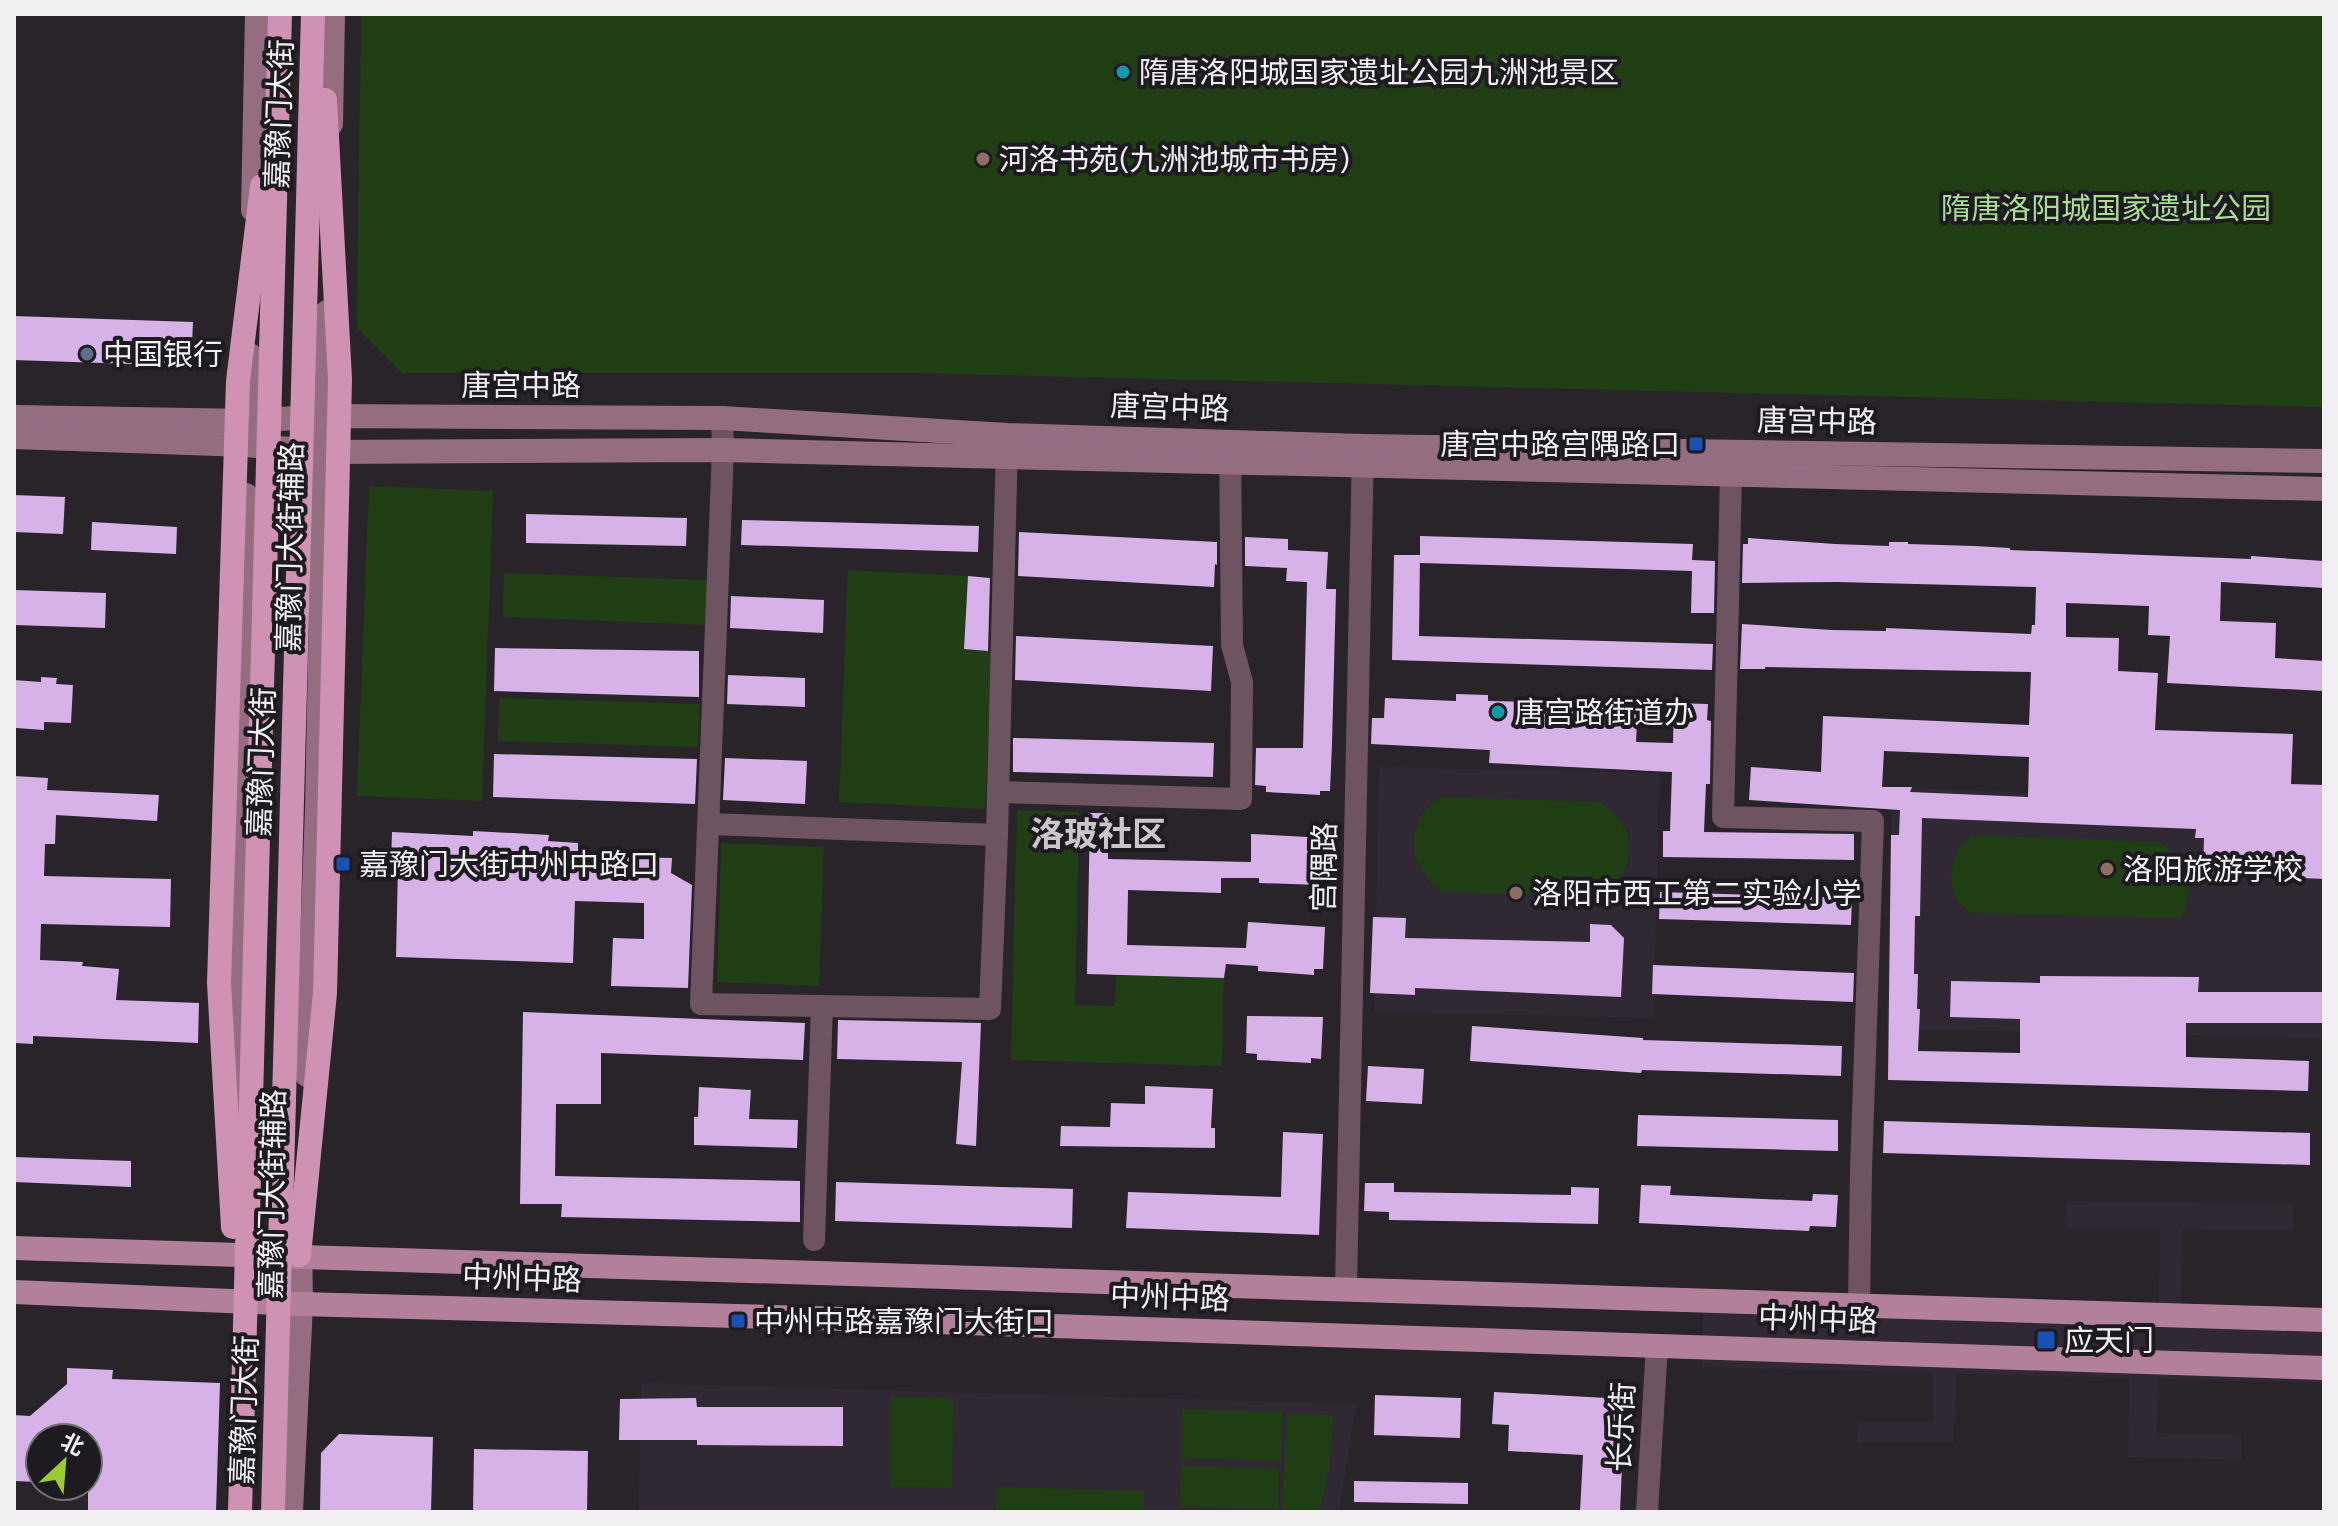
<svg xmlns="http://www.w3.org/2000/svg" width="2338" height="1526" font-family="Figtree,'Noto Sans SC',sans-serif">
<rect width="100%" height="100%" fill="#282429"/>
<g fill="#302934">
<polygon points="1379,767 1659,773 1654,1018 1374,1012"/>
<polygon points="1892,787 2324,805 2324,1038 1887,1029"/>
<polygon points="2067,1201 2293,1204 2293,1230 2182,1229 2181,1321 2324,1325 2324,1383 2158,1379 2157,1433 2241,1435 2241,1460 2128,1457 2129,1378 1956,1374 1954,1442 1857,1442 1858,1422 1933,1422 1933,1373 1702,1367 1703,1309 2159,1321 2160,1229 2066,1228"/>
<polygon points="641,1383 1356,1404 1339,1512 639,1512"/>
</g>
<g fill="#213f15">
<polygon points="361,14 2324,14 2324,407 912,373 402,373 357,328"/>
<polygon points="369,486 493,491 482,801 357,796"/>
<polygon points="848,570 968,576 964,649 992,651 985,809 839,802"/>
<polygon points="504,573 708,580 707,625 503,617"/>
<polygon points="499,698 700,704 698,747 498,741"/>
<path d="M1442,797L1599,802C1641,828 1639,871 1597,896L1443,892C1406,869 1403,819 1442,797Z"/>
<polygon points="1017,810 1079,812 1075,1005 1115,1006 1116,975 1224,978 1222,1066 1011,1060"/>
<path d="M1973,835L2158,842C2192,864 2195,881 2181,918L1971,913C1967,909 1960,905 1957,899C1944,878 1954,849 1973,835Z"/>
<polygon points="721,843 824,847 819,986 717,982"/>
<polygon points="891,1397 953,1398 952,1488 890,1487"/>
<polygon points="1182,1409 1282,1412 1281,1461 1181,1458"/>
<polygon points="1287,1414 1333,1415 1329,1471 1319,1512 1282,1512"/>
<polygon points="1181,1466 1279,1469 1278,1509 1180,1506"/>
<polygon points="996,1487 1144,1491 1144,1512 996,1512"/>
</g>
<g fill="#d6b2e9" fill-rule="evenodd">
<polygon points="14,316 193,322 191,366 14,360"/>
<polygon points="14,495 65,497 63,534 14,532"/>
<polygon points="526,514 687,518 686,546 526,543"/>
<polygon points="742,520 979,526 978,552 741,545"/>
<polygon points="92,522 177,527 176,554 91,550"/>
<polygon points="1019,532 1217,542 1217,565 1215,564 1214,587 1018,576"/>
<polygon points="1420,536 1693,544 1692,560 1715,561 1714,613 1691,613 1692,571 1420,563"/>
<polygon points="1245,537 1288,539 1288,550 1328,552 1326,589 1336,589 1332,744 1330,791 1320,791 1320,795 1266,792 1266,786 1255,785 1256,748 1303,748 1307,582 1286,581 1287,568 1245,566"/>
<path d="M1748,538L1835,544L1889,546V542H1908V544L1974,546L2010,548V550L2251,559V556L2324,561V588L2221,582L2220,621L2276,623L2275,658L2324,661V691L2167,683L2170,636L2148,635L2149,606L2066,603V637L2119,638L2118,671L2158,673L2155,730L2293,734L2291,784L2324,785V879L2302,878V866L2242,864V873L2203,872L2204,838H2195L2196,829L1922,818L1920,916H1915L1914,974H1918L1917,1009H1920L1918,1051L2020,1053V1019L1950,1017L1951,981L2040,983V976L2199,977L2198,992H2324V1023H2186V1057L2309,1061L2308,1091L1888,1080L1891,835H1899L1900,810L1749,800L1751,767L1821,772L1823,716L2029,725L2031,672L1765,667V669H1740L1742,624L1832,630L1886,631V628L2031,634L2032,625H2035L2036,587L1837,582L1742,583L1743,544H1748ZM1884,751L2029,757L2028,797L1910,792L1912,787H1882Z"/>
<polygon points="1394,555 1420,555 1419,636 1713,644 1712,670 1392,660"/>
<polygon points="968,576 990,578 988,651 964,649"/>
<polygon points="14,590 106,593 105,628 14,625"/>
<polygon points="731,596 824,600 823,633 730,628"/>
<polygon points="1016,636 1213,646 1211,691 1015,680"/>
<polygon points="495,648 699,651 699,697 494,691"/>
<polygon points="728,675 805,678 805,707 727,704"/>
<polygon points="41,677 57,678 56,684 73,685 71,723 44,722 44,730 16,728 16,722 14,721 14,680 41,682"/>
<polygon points="1456,694 1488,695 1488,701 1638,704 1636,742 1673,743 1674,703 1708,704 1707,720 1711,721 1710,784 1706,784 1704,832 1854,834 1854,860 1663,857 1663,831 1670,831 1672,772 1489,763 1490,750 1371,744 1372,718 1384,718 1385,698 1456,701"/>
<polygon points="1013,738 1214,743 1213,777 1013,772"/>
<polygon points="494,754 697,759 695,804 493,797"/>
<polygon points="725,758 807,761 805,804 723,800"/>
<polygon points="14,776 48,778 47,790 159,795 157,821 56,815 55,844 45,844 44,876 171,879 170,927 41,924 40,960 83,962 82,966 119,969 116,1000 199,1003 198,1043 33,1036 33,1044 14,1043"/>
<polygon points="1090,813 1109,813 1108,859 1251,862 1251,834 1327,838 1326,880 1319,880 1319,885 1259,883 1259,878 1221,878 1221,893 1128,890 1127,945 1246,948 1248,922 1325,927 1323,969 1314,969 1314,975 1258,971 1258,966 1226,964 1224,978 1087,974"/>
<polygon points="473,831 549,835 548,841 578,843 578,856 672,858 671,873 692,885 688,988 611,986 613,938 644,939 644,903 575,901 573,963 396,957 398,866 391,866 392,832 473,836"/>
<polygon points="1660,892 1852,898 1851,925 1659,919"/>
<polygon points="1373,917 1406,918 1405,938 1590,942 1590,924 1611,925 1624,938 1621,997 1415,988 1415,995 1370,993"/>
<polygon points="1653,965 1854,973 1853,1002 1652,994"/>
<polygon points="523,1012 805,1023 803,1060 601,1053 601,1104 556,1104 555,1176 800,1181 800,1222 561,1217 562,1204 520,1204"/>
<polygon points="1247,1016 1323,1017 1321,1059 1311,1058 1311,1063 1257,1060 1257,1054 1246,1053"/>
<polygon points="838,1020 981,1023 976,1146 956,1144 962,1062 837,1059"/>
<polygon points="1472,1026 1643,1038 1643,1040 1842,1046 1841,1076 1642,1070 1641,1073 1470,1061"/>
<polygon points="1368,1066 1424,1069 1422,1104 1366,1101"/>
<polygon points="1145,1086 1213,1089 1211,1128 1215,1128 1215,1148 1060,1146 1061,1126 1110,1127 1111,1103 1145,1104"/>
<polygon points="699,1087 751,1090 749,1119 798,1120 797,1148 694,1145 694,1117 698,1117"/>
<polygon points="1638,1115 1838,1120 1838,1151 1637,1146"/>
<polygon points="1884,1121 2310,1133 2310,1165 1883,1153"/>
<polygon points="1283,1132 1323,1134 1319,1235 1126,1228 1128,1192 1281,1197"/>
<polygon points="14,1157 131,1161 131,1187 14,1182"/>
<polygon points="836,1182 1073,1189 1072,1228 835,1221"/>
<polygon points="1365,1183 1394,1183 1394,1192 1571,1195 1571,1187 1599,1188 1598,1224 1389,1220 1389,1212 1364,1211"/>
<polygon points="1641,1185 1671,1186 1670,1195 1812,1201 1813,1194 1838,1195 1836,1227 1810,1226 1809,1231 1639,1223"/>
<polygon points="67,1368 113,1370 112,1379 220,1383 216,1512 88,1512 88,1438 40,1438 40,1482 14,1481 14,1415 30,1416 67,1384"/>
<polygon points="1494,1392 1625,1399 1620,1512 1580,1512 1583,1455 1508,1451 1509,1425 1492,1424"/>
<polygon points="1375,1395 1461,1398 1460,1438 1374,1435"/>
<polygon points="696,1398 697,1407 843,1407 843,1446 697,1445 697,1440 619,1440 620,1399"/>
<polygon points="339,1434 433,1437 431,1512 320,1512 321,1453"/>
<polygon points="474,1449 588,1451 587,1512 473,1512"/>
<polygon points="1354,1481 1468,1483 1468,1504 1354,1502"/>
</g>
<g fill="none" stroke-linecap="round" stroke-linejoin="round">
<g stroke="#6d5460" stroke-width="22">
<polyline points="722,418 723,450 701,1004 990,1009 997,835 1007,442"/>
<polyline points="1731,475 1723,817 1873,821 1861,1169 1859,1306"/>
<polyline points="998,792 1241,799 1242,682 1232,645 1230,445"/>
<polyline points="709,824 997,835"/>
<polyline points="814,1240 822,1006"/>
<polyline points="1346,1289 1363,447"/>
<polyline points="1647,1512 1657,1345"/>
</g>
<g stroke="#946d81" stroke-width="24">
<polyline points="331,124 333,14"/>
<polyline points="253,210 257,14"/>
<polyline points="14,417 249,421 325,416 722,418 1007,435 1363,446 2324,461"/>
<polyline points="248,434 250,355"/>
<polyline points="14,437 246,445 325,452 723,450 2324,489"/>
<polyline points="307,1075 317,810 327,312"/>
<polyline points="237,1126 243,807 246,495"/>
<polyline points="291,1512 301,1304 300,1236"/>
</g>
<g stroke="#b3809b" stroke-width="24">
<polyline points="14,1248 2324,1320"/>
<polyline points="14,1292 301,1304 812,1318 2324,1368"/>
</g>
<g stroke="#cf92b2" stroke-width="24">
<polyline points="233,1227 219,983 238,381 262,186"/>
<polyline points="299,1255 325,993 340,379 325,100"/>
<polyline points="240,1512 280,14"/>
<polyline points="273,1512 313,14"/>
</g>
</g>
<g fill="#0f9aa8" stroke="#1e1b20" stroke-width="3">
<circle cx="1123" cy="72" r="8"/>
<circle cx="1498" cy="712" r="8"/>
</g>
<g fill="#8d6e63" stroke="#1e1b20" stroke-width="3">
<circle cx="983" cy="159" r="8"/>
<circle cx="2107" cy="869" r="8"/>
<circle cx="1516" cy="893" r="8"/>
</g>
<circle fill="#5c6f8a" stroke="#1e1b20" stroke-width="3" cx="87" cy="354" r="8"/>
<g fill="#1a4fb4" stroke="#1e1b20" stroke-width="3">
<rect x="1688" y="436" width="16" height="16" rx="4"/>
<rect x="335" y="856" width="16" height="16" rx="4"/>
<rect x="730" y="1313" width="16" height="16" rx="4"/>
<rect x="2036" y="1330" width="20" height="20" rx="4"/>
</g>
<g text-anchor="middle" dominant-baseline="central" stroke-width="8" stroke-linejoin="round" paint-order="stroke">
<g font-size="30" fill="#f2eff3" stroke="#1e1b20" text-anchor="start">
<text x="1139" y="72">隋唐洛阳城国家遗址公园九洲池景区</text>
<text x="999" y="159">河洛书苑(九洲池城市书房)</text>
<text x="103" y="354">中国银行</text>
<text x="1680" y="444" text-anchor="end">唐宫中路宫隅路口</text>
<text x="1514" y="712">唐宫路街道办</text>
<text x="359" y="864">嘉豫门大街中州中路口</text>
<text x="2123" y="869">洛阳旅游学校</text>
<text x="1532" y="893">洛阳市西工第二实验小学</text>
<text x="754" y="1321">中州中路嘉豫门大街口</text>
<text x="2064" y="1340">应天门</text>
</g>
<g font-size="30" fill="#f2eff3" stroke="#1e1b20">
<text transform="translate(279 114) rotate(-88)">嘉豫门大街</text>
<text x="521" y="385">唐宫中路</text>
<text transform="translate(1170 407) rotate(2)">唐宫中路</text>
<text transform="translate(1817 421) rotate(1)">唐宫中路</text>
<text transform="translate(290 547) rotate(-89)">嘉豫门大街辅路</text>
<text transform="translate(261 762) rotate(-88)">嘉豫门大街</text>
<text transform="translate(1324 867) rotate(-89)">宫隅路</text>
<text transform="translate(272 1194) rotate(-89)">嘉豫门大街辅路</text>
<text transform="translate(522 1278) rotate(2)">中州中路</text>
<text transform="translate(1170 1297) rotate(2)">中州中路</text>
<text transform="translate(1818 1319) rotate(2)">中州中路</text>
<text transform="translate(244 1410) rotate(-88)">嘉豫门大街</text>
<text transform="translate(1621 1427) rotate(-87)">长乐街</text>
</g>
<g font-size="30" fill="#a7de94" stroke="#1e1b20">
<text x="2106" y="208">隋唐洛阳城国家遗址公园</text>
</g>
<g font-size="34" font-weight="bold" fill="#cac6cc" stroke="#1e1b20">
<text x="1098" y="834">洛玻社区</text>
</g>
</g>
<rect width="2338" height="1526" fill="none" stroke="#f2eff3" stroke-width="32"/>
<g transform="translate(64 1462) rotate(26)"><circle r="38" fill="#1e1b20" stroke="#737074" stroke-width="2"/>
<path d="M0-6L14 30L0 20L-14 30Z" fill="#9acb35"/>
<text y="-12" font-size="22" font-weight="bold" text-anchor="middle" fill="#f2eff3">北</text>
</g>
</svg>
